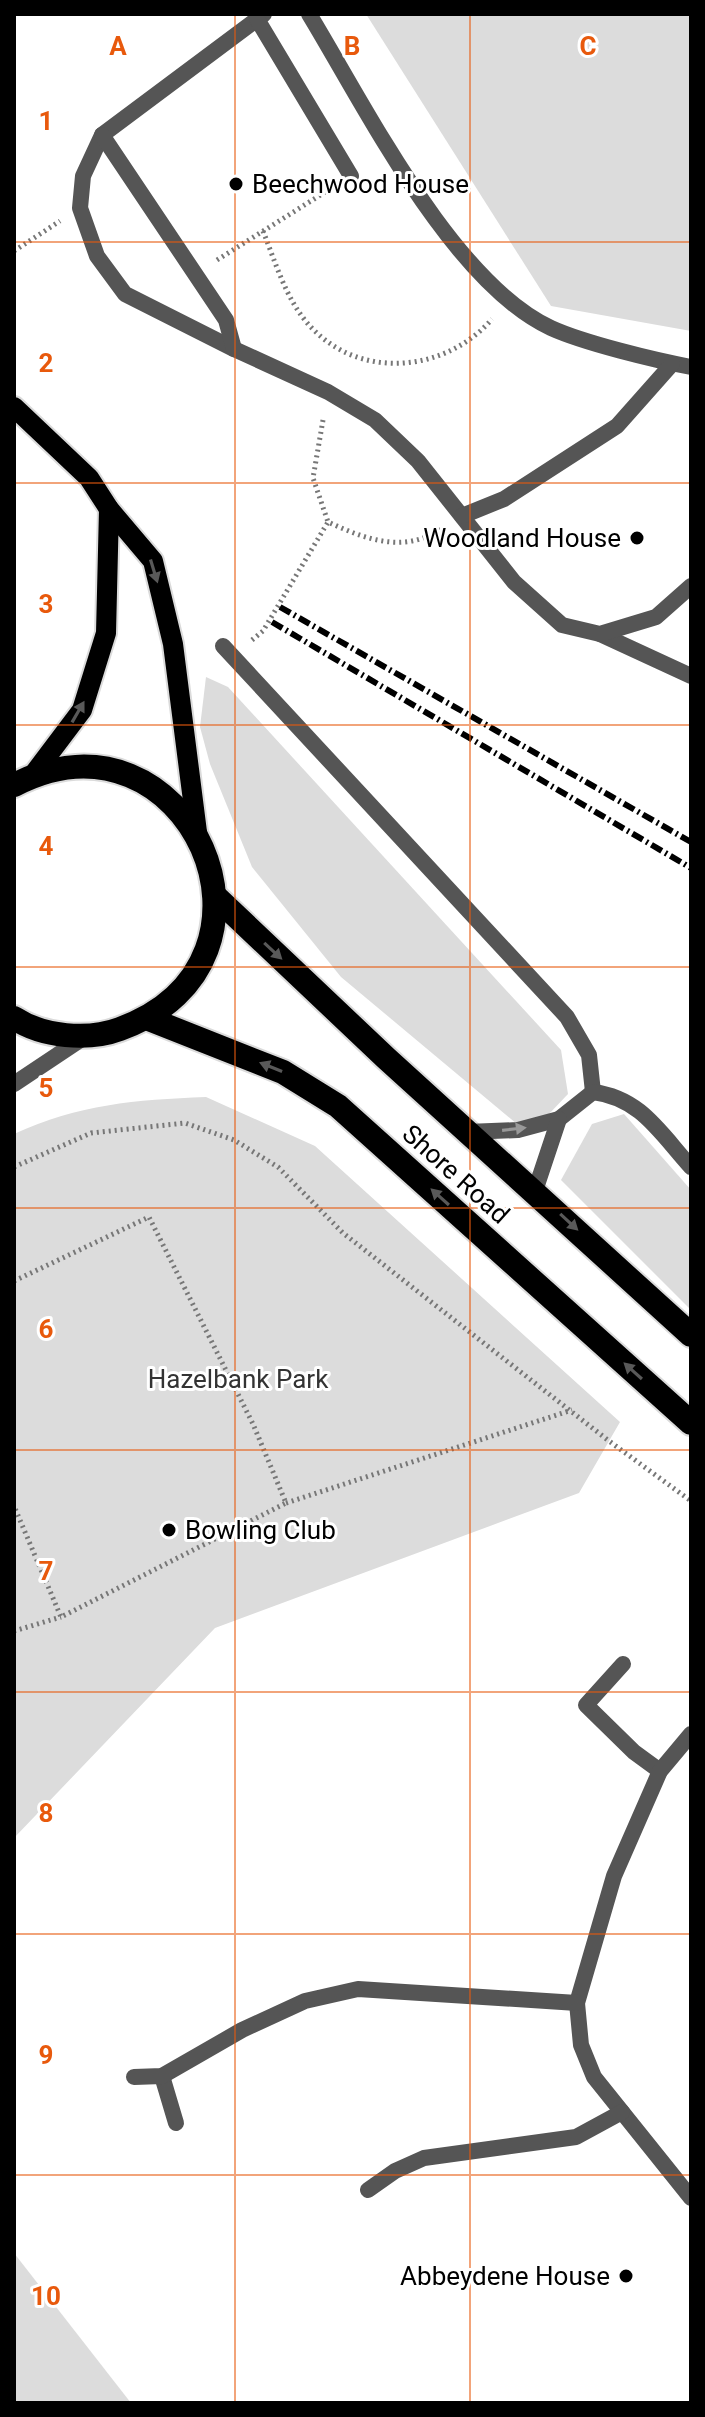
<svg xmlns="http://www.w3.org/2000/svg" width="705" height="2417" font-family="Roboto,sans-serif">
<rect width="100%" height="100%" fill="#fff"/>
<g fill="#dcdcdc">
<polygon points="366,14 691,14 691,331 551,306"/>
<polygon points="206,677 228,687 561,1050 568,1094 549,1114 517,1124 341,977 252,867 210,764 200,727"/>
<path d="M206,1097L315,1146L620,1422L579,1493L215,1628L14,1838V1134C79,1104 135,1100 206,1097Z"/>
<polygon points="624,1114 691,1190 691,1310 561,1180 592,1124"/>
<polygon points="14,2253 131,2403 14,2403"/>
</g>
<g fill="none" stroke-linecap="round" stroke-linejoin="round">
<g stroke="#dbdbdb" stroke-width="24">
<g id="primary">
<polyline points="14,407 89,478 109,509 153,561 173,644 197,832"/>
<polyline points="33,775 82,710 106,633 109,509"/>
</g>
</g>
<g stroke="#dbdbdb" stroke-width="28">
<g id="highway">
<path d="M14,785C187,695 307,961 120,1029C88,1041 43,1037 14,1018"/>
<polyline points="216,897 386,1058 691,1335"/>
<polyline points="149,1019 283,1072 338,1106 691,1423"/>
</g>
</g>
<g stroke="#777" stroke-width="5" stroke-dasharray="2 4" stroke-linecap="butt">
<path d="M263,231C277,266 288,307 317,333C367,380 448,370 492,319"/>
<polyline points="14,251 60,221"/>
<polyline points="217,260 330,189"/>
<path d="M323,420L313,478L328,522C365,539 403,554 441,529"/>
<polyline points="252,640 263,631 328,522"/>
<polyline points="14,1167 91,1133 185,1123 234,1140 278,1167 343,1233 609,1441 691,1501"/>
<polyline points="14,1281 149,1217 253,1424 286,1503 61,1617 14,1506"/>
<polyline points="286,1503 572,1410"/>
<polyline points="14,1631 61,1617"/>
</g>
<g stroke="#555" stroke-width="16">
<polyline points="600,634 691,676"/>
<polyline points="14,1084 86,1036"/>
</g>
<g stroke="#555" stroke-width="16">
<polyline points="264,14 102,135 83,176 80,208 97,256 125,294 234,349 328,392 375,420 418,461 514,582 562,625 600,634 656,617 691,586"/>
<path d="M309,14C365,106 452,282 551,328C584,343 654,360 691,367"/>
<polyline points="257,19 351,176"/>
<polyline points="102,135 226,320 234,349"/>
<polyline points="462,516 504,499 617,426 672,364"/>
<polyline points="223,646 567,1017 589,1055 593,1092"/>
<path d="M467,1132L518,1130L559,1119L593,1092C641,1098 660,1133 691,1167"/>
<polyline points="535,1191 559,1119"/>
<polyline points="623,1664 586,1705 634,1752 660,1771"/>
<polyline points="691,1734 660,1771 614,1876 577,2003 581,2045 594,2077 691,2198"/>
<polyline points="162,2076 176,2123"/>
<polyline points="134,2077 162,2076 242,2030 305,2001 358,1989 577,2003"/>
<polyline points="368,2190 395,2171 424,2158 576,2137 622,2112"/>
</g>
<use href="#primary" stroke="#000" stroke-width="20"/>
<use href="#highway" stroke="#000" stroke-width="24"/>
<g stroke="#000" stroke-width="6" stroke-dasharray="12 4 2 4" stroke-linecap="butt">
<polyline points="280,607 691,842"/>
<polyline points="272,622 691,868"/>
</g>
</g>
<defs><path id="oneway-solid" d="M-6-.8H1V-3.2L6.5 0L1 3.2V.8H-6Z" transform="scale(2)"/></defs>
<g fill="#595959">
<use href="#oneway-solid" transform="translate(154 571) rotate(73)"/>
<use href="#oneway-solid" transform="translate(78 712) rotate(-60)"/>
<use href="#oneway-solid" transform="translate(273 951) rotate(43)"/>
<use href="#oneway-solid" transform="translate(271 1067) rotate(-158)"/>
<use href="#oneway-solid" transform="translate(440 1197) rotate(-138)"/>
<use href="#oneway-solid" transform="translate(569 1222) rotate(43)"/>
<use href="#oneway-solid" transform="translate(633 1371) rotate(-138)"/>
</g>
<use fill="#999" href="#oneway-solid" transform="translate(514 1129) rotate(-7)"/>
<path fill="none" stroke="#e8590c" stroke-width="2" stroke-opacity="0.55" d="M235,14V2403M470,14V2403M14,242H691M14,483H691M14,725H691M14,967H691M14,1208H691M14,1450H691M14,1692H691M14,1934H691M14,2175H691"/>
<g fill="#000" stroke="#fff" stroke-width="3">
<circle cx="236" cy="184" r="8"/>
<circle cx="637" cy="538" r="8"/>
<circle cx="169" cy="1530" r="8"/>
<circle cx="626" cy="2276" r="8"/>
</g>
<g text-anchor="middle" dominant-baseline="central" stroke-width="6" stroke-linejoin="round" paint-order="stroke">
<g font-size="26" fill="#000" stroke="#fff" text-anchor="start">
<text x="252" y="184">Beechwood House</text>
<text x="621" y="538" text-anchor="end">Woodland House</text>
<text x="185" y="1530">Bowling Club</text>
<text x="610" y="2276" text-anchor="end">Abbeydene House</text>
</g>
<g font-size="26" fill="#000" stroke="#fff">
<text transform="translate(456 1174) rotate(42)">Shore Road</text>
</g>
<g font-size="26" fill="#333" stroke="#fff">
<text x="238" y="1379">Hazelbank Park</text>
</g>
</g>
<g font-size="26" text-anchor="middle" font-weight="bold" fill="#e8590c" stroke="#fff" stroke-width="6" stroke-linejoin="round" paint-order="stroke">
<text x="118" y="55">A</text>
<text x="352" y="55">B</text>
<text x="588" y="55">C</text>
<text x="46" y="130">1</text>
<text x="46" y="372">2</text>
<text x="46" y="613">3</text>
<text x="46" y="855">4</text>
<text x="46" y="1097">5</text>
<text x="46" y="1338">6</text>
<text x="46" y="1580">7</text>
<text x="46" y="1822">8</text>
<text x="46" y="2064">9</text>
<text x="46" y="2305">10</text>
</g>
<rect width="705" height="2417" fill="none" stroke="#000000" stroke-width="32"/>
</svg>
